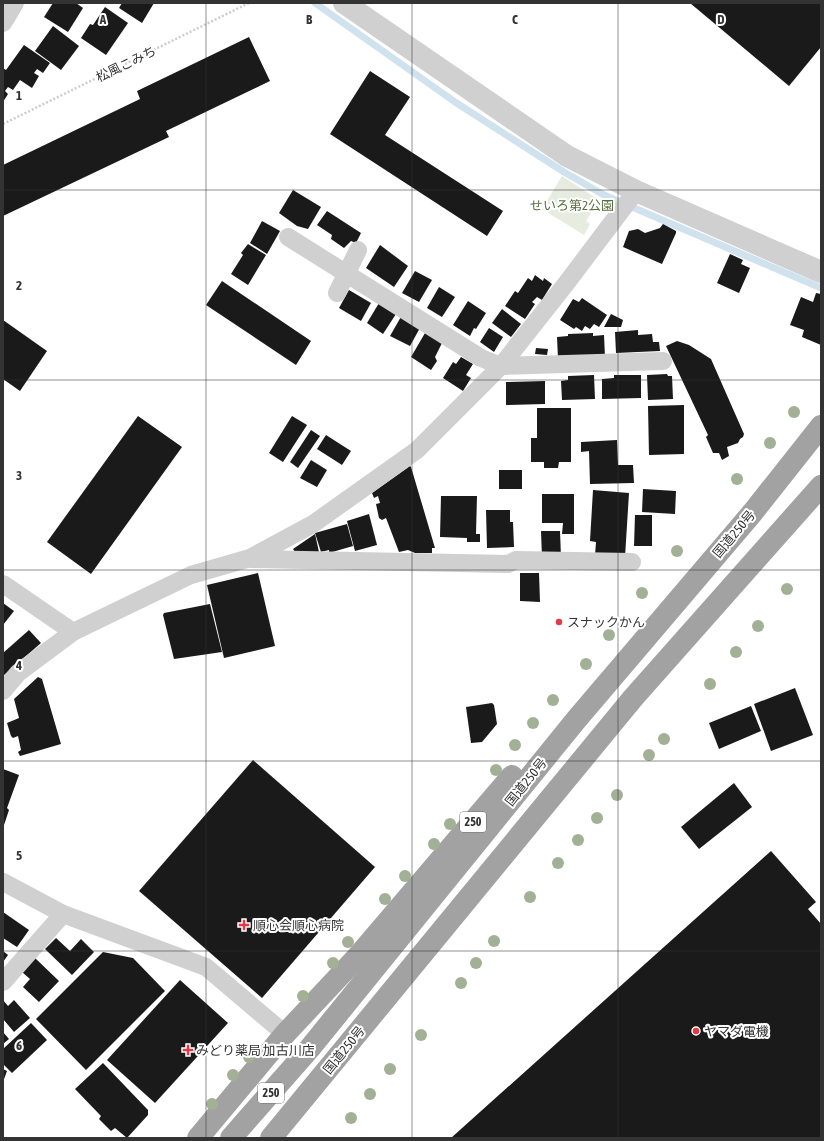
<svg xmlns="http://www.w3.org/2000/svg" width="824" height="1141" font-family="'Asap Condensed','Noto Sans JP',sans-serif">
<rect width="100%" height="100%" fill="#fff"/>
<polygon fill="#e6ecdf" points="562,176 599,200 586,221 590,224 584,235 542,209"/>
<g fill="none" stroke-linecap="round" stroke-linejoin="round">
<polyline stroke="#cfe2ee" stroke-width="7" points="315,3 455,102 564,172 604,195 821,288"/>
</g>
<g fill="#1a1a1a">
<polygon points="53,3 76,3 83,8 68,32 44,17"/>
<polygon points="122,3 154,3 142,23 119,8"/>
<polygon points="690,3 821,3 821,47 789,86"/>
<polygon points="105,7 128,23 106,55 81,38 90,24 93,25"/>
<polygon points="53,26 79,46 61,70 35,51"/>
<polygon points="249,37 270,81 166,131 169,137 3,216 3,165 140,99 137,91"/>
<polygon points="24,45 50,63 43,73 37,69 34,73 39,76 32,88 20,80 13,90 8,87 5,91 8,94 3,102 3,68 6,70"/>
<polygon points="370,71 410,97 385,135 503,211 487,236 330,134"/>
<polygon points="293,190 321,207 308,229 297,226 279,213"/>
<polygon points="327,211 361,233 356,243 351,241 344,248 331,239 332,235 317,225"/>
<polygon points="262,221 280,231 267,254 250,243"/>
<polygon points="663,224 676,231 676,233 662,264 623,247 629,231 638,229 645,233 660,228"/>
<polygon points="248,244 266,255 248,285 231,274 243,255 241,253"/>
<polygon points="380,245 408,266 394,287 366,268"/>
<polygon points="730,254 743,260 741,264 750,268 739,293 717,283"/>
<polygon points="415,271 432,280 419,302 402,293"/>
<polygon points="535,275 543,281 544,278 552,284 542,300 537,297 532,302 535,304 525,319 505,306 515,291 518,293 528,278 532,281"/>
<polygon points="222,281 311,341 296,365 206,305"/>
<polygon points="439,287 455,297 442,317 427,308"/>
<polygon points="349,290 371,303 361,321 339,308"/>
<polygon points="816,293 821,294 821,345 802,337 804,330 790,325 801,297 813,302"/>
<polygon points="582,298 607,315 599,327 594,324 590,329 585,326 582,331 576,327 574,329 560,320 573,299 579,302"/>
<polygon points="468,301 486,313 476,329 474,328 470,336 453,325"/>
<polygon points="379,303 396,314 383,334 367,323"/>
<polygon points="502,309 521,324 511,337 492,323"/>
<polygon points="611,314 623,320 621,327 604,327"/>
<polygon points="402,315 421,326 410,346 390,336"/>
<polygon points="3,320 47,351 20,391 3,379"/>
<polygon points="489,328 503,337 494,352 480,342"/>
<polygon points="638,330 638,335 652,334 653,342 659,342 660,351 616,353 615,332"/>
<polygon points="425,333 442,343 435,357 437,361 431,370 411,357"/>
<polygon points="593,333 593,336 604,335 605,357 558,359 557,337 568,336 568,334"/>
<polygon points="677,341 689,345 711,359 744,434 743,437 740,439 738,443 727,447 729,456 722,460 719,453 713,453 706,437 708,435 666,346"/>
<polygon points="536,348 548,349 547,355 535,354"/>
<polygon points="461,357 473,364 466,375 471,378 463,391 443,378 453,362 456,364"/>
<polygon points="667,374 668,376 672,376 673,399 648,400 647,375"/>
<polygon points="594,375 595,399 562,400 561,381 568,380 568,376"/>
<polygon points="614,375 641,375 641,398 602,399 602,379 614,378"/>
<polygon points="545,381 545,404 506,405 506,382"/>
<polygon points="684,405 684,454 649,455 648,406"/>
<polygon points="537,408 571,408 571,462 559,462 558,468 544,468 544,462 531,462 531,438 537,438"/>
<polygon points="138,416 182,447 91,574 47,542"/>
<polygon points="292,416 307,425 283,462 269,453"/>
<polygon points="311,430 320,436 298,468 290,462"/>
<polygon points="326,435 351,451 342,465 317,449"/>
<polygon points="617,440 618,465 633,465 634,483 590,484 589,451 581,452 581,442"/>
<polygon points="311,460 327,470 317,487 300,478"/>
<polygon points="410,466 411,467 435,548 432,548 432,553 415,553 408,550 399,552 386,518 382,520 379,518 376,504 380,503 378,496 374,498 372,493"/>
<rect x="499" y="470" width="23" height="19"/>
<polygon points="643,489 676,491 675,514 642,512"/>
<polygon points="593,490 629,493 625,557 595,555 596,542 590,541"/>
<polygon points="542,494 574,494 574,534 562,534 563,523 542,523"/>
<polygon points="441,496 477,496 476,534 480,534 480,542 467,542 467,538 440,537"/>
<polygon points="486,510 510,510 510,522 513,522 514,547 487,548"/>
<polygon points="369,514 377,545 355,551 347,521"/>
<polygon points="635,515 652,515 652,546 634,546"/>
<polygon points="347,524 353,546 329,553 329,550 321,552 315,533"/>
<polygon points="541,531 560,531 561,557 542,558"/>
<polygon points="315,534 319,552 295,552 293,549"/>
<polygon points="258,573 275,646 224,658 207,585"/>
<polygon points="520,573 539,573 540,602 520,601"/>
<polygon points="3,603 14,611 3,625"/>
<polygon points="210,604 222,652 174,659 163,615 164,613"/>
<polygon points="29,630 41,643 3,676 3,653"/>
<polygon points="38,677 42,679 61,744 20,756 18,752 21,750 18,736 13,738 11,736 7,723 19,718 14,699"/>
<polygon points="795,688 813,735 771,751 754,704"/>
<polygon points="492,703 494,705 497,724 482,742 471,743 466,707"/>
<polygon points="751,706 761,731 719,749 709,723"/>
<polygon points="253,760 375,867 262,998 139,891"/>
<polygon points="3,769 19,775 7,808 9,810 3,828"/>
<polygon points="734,783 752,807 699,849 681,827"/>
<polygon points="771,851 816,902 808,909 821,924 821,1138 451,1138"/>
<polygon points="3,912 29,930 17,947 3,938"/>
<polygon points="56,938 70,951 81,939 94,952 72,975 45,949"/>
<polygon points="3,951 8,955 3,962"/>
<polygon points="103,952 133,958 165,991 86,1070 36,1019"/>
<polygon points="35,958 59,981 39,1002 23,987 30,979 22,972"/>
<polygon points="180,980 228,1023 155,1103 107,1060"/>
<polygon points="3,1000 8,1006 14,1000 30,1018 14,1032 3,1019"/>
<polygon points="31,1023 47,1040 12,1073 3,1064 3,1049"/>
<polygon points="3,1032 9,1039 3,1044"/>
<polygon points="103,1063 148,1110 148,1115 127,1138 115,1128 111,1131 99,1119 101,1116 75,1089"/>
<polygon points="3,1069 7,1071 3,1082"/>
</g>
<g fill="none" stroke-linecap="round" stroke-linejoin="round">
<polyline stroke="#cdcdcd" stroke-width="2.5" stroke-dasharray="2 2" stroke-linecap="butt" points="3,124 249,3"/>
<g stroke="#d0d0d0" stroke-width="18">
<polyline points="3,23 15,3"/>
<polyline points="288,237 481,358 501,366 663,361"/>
<polyline points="337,293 358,250"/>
<polyline points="251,559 508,564 516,560 632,562"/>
<polyline points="3,584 73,632"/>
<polyline points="3,691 18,673 73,632 191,575 250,558 313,524 417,450 501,366 565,285 636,191"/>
<polyline points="3,882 63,914 206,967 285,1034"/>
<polyline points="3,982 63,914"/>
</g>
<polyline stroke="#d0d0d0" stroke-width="22" points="344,3 567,156 636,191 821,272"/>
<g stroke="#a2a2a2" stroke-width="22">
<polyline points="198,1138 285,1034 360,954 512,776"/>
<polyline points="231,1138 310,1048 576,720 753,512 821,426"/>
<polyline points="271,1138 633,698 821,486"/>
</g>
</g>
<g fill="#a2b095">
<circle cx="794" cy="412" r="6"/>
<circle cx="770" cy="443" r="6"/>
<circle cx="737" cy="479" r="6"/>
<circle cx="677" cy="551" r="6"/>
<circle cx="787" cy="589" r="6"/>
<circle cx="642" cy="593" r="6"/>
<circle cx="758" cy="626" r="6"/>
<circle cx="609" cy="635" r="6"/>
<circle cx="736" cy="652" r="6"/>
<circle cx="586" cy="664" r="6"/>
<circle cx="710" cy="684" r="6"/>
<circle cx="553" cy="700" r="6"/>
<circle cx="533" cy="723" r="6"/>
<circle cx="664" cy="739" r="6"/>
<circle cx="515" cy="745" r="6"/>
<circle cx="649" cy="755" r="6"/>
<circle cx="496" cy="770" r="6"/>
<circle cx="617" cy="795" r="6"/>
<circle cx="597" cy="818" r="6"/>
<circle cx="450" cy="824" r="6"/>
<circle cx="578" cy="840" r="6"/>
<circle cx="434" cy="844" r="6"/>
<circle cx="558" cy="863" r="6"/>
<circle cx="405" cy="876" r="6"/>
<circle cx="530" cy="897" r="6"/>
<circle cx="385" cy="899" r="6"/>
<circle cx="494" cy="941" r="6"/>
<circle cx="348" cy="942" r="6"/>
<circle cx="333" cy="963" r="6"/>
<circle cx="476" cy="963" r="6"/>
<circle cx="461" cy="983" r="6"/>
<circle cx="303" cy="996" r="6"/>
<circle cx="421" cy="1035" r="6"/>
<circle cx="249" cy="1057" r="6"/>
<circle cx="390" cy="1069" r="6"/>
<circle cx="233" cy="1075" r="6"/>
<circle cx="370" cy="1094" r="6"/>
<circle cx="212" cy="1104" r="6"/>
<circle cx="351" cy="1118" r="6"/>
</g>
<path fill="none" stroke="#333" stroke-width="1" stroke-opacity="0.55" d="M206,3V1138M412,3V1138M618,3V1138M3,190H821M3,380H821M3,570H821M3,761H821M3,951H821"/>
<g fill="#e63946" stroke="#fff" stroke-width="1.5">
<circle cx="559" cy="622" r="4"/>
<path d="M242 919h4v4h4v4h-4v4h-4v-4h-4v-4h4z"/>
<circle cx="696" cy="1031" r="4"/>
<path d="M186 1044h4v4h4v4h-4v4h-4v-4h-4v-4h4z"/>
</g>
<g text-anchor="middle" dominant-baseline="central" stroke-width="4" stroke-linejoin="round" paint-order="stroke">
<g fill="#fff" stroke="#707070" stroke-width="1">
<rect x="460" y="812" width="26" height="20" rx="3"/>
<rect x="258" y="1083" width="26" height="20" rx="3"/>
</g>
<g font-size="12" font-weight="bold" fill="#333">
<text x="473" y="822">250</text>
<text x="271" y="1093">250</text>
</g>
<g font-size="13" fill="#333" stroke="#fff">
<text transform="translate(126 64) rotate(-26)">松風こみち</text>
<text transform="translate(734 534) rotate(-50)">国道250号</text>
<text transform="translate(526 782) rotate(-51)">国道250号</text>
<text transform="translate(344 1050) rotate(-51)">国道250号</text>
</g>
<g font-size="13" fill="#56703f" stroke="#fff">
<text x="572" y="205">せいろ第2公園</text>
</g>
<g font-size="13" fill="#333" stroke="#fff" text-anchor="start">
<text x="567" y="622">スナックかん</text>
<text x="253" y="925">順心会順心病院</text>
<text x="704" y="1031">ヤマダ電機</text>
<text x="196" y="1050">みどり薬局 加古川店</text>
</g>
</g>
<g font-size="13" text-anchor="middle" font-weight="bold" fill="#333" stroke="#fff" stroke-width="4" stroke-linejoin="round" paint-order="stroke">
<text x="103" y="24">A</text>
<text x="309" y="24">B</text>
<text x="515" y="24">C</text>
<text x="721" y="24">D</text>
<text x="19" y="100">1</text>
<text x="19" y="290">2</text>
<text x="19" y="480">3</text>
<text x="19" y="670">4</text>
<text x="19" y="860">5</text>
<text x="19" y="1050">6</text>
</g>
<rect width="824" height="1141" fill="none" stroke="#333333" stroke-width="8"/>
</svg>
